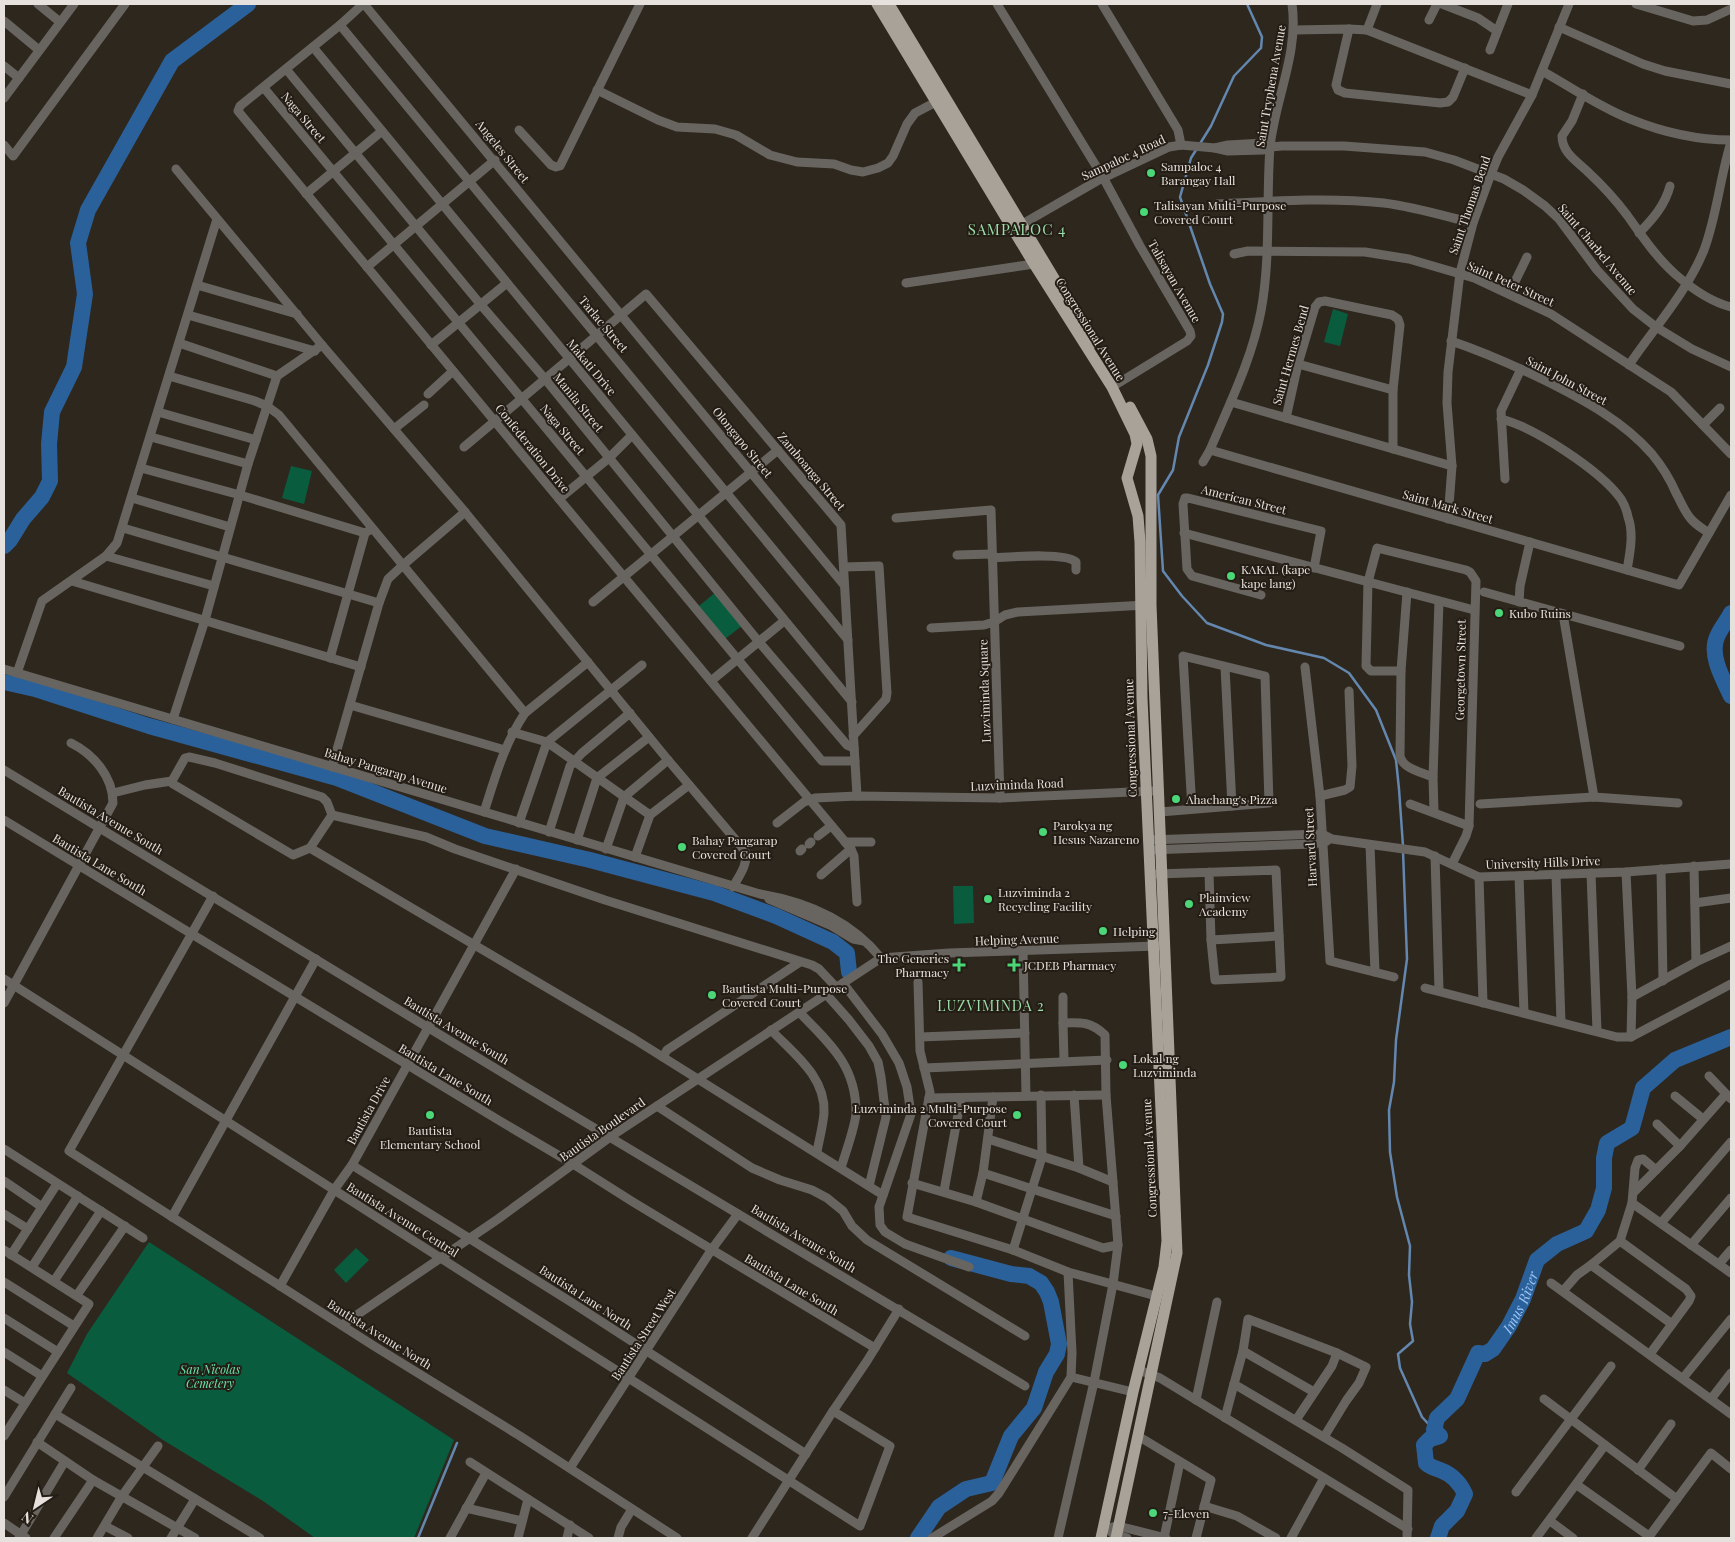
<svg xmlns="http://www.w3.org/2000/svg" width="1735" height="1542" font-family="'Playfair Display',serif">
<rect width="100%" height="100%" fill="#2e271e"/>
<g fill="#095d3e">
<polygon points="1333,309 1348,314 1340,346 1324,342"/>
<polygon points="291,466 312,471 304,504 282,498"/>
<polygon points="716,592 743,625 725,639 699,606"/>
<polygon points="953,886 973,886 974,923 954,924"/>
<polygon points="149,1242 454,1440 414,1538 315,1538 263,1501 163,1440 67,1373 87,1334"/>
<polygon points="356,1248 369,1260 346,1283 334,1270"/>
</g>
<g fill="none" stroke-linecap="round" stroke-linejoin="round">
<g stroke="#6387ae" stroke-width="2.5">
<polyline points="1247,4 1262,37 1261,48 1234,76 1211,126 1191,158 1180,197 1210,284 1223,314 1222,322 1208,365 1179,437 1173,470 1158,495 1163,571 1182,596 1207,623 1266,645 1324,658 1349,673 1376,710 1396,760 1399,789 1403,846"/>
<polyline points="1403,851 1407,959 1396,1040 1394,1082 1389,1110 1390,1152 1397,1197 1410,1246 1409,1275 1412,1302 1410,1324 1413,1341 1398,1354 1400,1368 1422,1417 1434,1430"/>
<polyline points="418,1538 457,1443"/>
</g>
<g stroke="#2b619a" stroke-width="16">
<polyline points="4,546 10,540 23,519 42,497 50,481 49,444 52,412 74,367 85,294 78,243 88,210 172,61 248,4"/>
<path d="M1731,613C1727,621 1720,629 1717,637C1709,655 1723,679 1731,696"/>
<polyline points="4,682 35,689 149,726 337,778 485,836 590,860 714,893 776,916 833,942 847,953 849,972"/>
<polyline points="918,1538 939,1507 966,1489 992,1483 1011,1436 1034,1408 1046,1372 1057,1354 1059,1344 1051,1302 1047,1292 1041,1283 1029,1276 1011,1274 951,1258"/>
<path id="s1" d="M1438,1538L1442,1526L1457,1511L1465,1494C1460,1483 1451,1474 1440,1470C1434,1468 1430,1467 1426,1463L1424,1445L1430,1439L1440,1436L1434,1430L1437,1418L1457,1399L1478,1353L1485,1354L1493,1349L1509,1326L1523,1299L1537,1260L1557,1244L1586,1231L1598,1210L1604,1188V1158L1607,1143L1632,1128L1643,1088L1675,1060L1731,1037"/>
</g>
<g stroke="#686560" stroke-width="9">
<polyline points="38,4 60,22"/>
<polyline points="363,4 340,25 240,106 238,111 559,499 851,849 854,856 857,902"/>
<polyline points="364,4 844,585"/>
<polyline points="997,4 1104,179 1140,246 1190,331 1191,336 1187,341 1112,387"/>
<polyline points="1102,4 1178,130 1181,145"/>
<polyline points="1442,4 1478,18 1497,31"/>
<polyline points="1636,4 1693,21 1707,20 1731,9"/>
<polyline points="1429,20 1437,4"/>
<polyline points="4,21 39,50"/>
<polyline points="340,25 848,640"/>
<polyline points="1559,27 1643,64 1665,71 1731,84"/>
<polyline points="1349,29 1336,85 1338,90 1345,93 1440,103 1448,102 1453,97 1465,68"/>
<polyline points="1294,30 1349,29 1367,30 1532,95"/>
<polyline points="1367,30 1377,4"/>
<polyline points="313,47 852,702"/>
<polyline points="1490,50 1508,4"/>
<polyline points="4,66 19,78"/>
<polyline points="286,69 481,305 545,379 759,642 847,745 854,748"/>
<path d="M1542,71C1571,87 1599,107 1630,119C1662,132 1696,140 1731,140"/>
<polyline points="264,88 822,761 855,761"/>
<polyline points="597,90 658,120 677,127 715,129 736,135 770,155 797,162 834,164 851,170 863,172 878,168 888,163 893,156 907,124 915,113 936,102"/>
<path d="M1583,94L1572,121L1562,136C1562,153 1577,161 1588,172C1602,185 1615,199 1627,215C1642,236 1656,257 1675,274C1691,288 1711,302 1731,307"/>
<polyline points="4,98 74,4"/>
<polyline points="519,130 551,165 556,167 560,166 640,4"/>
<polyline points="4,145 13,156 125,4"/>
<polyline points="1215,148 1228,151 1263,150 1270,147 1282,146 1344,146 1425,152 1454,160 1504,179 1523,190 1545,206 1559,219 1597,270 1633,309 1656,327 1692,349 1731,367"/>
<path d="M176,169L322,345L465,512L668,760L745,851C749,863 739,876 733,887"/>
<polyline points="306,194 382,131"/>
<path d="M1217,204C1272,201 1329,197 1384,203C1415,207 1444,216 1473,223"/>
<polyline points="1017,227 1097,181 1169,147 1181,145 1215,148 1228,145 1264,143 1270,147"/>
<path d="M1639,233C1653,219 1665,205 1670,186"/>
<polyline points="1234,254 1248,251 1365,252 1409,259 1474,278 1551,314 1671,392 1731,454"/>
<polyline points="367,267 495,160"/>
<polyline points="906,283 1034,264"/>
<polyline points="197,285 297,314"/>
<polyline points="1509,294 1527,257"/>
<polyline points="188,315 315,351"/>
<path d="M1451,341C1484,352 1515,366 1546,381C1584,400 1623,421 1652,454C1661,465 1670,479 1676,493C1681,502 1684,511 1691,519C1696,525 1703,529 1709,533"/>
<polyline points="179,343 277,376"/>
<polyline points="431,345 507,283"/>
<polyline points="1298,364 1393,390"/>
<path d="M1629,365C1654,328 1687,292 1704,250C1717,215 1720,177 1731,142"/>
<path d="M169,376L255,401L267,406L279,415L525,713C504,744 495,778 484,812"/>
<polyline points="428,394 453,371"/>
<polyline points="1231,402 1452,466"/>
<polyline points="158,412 256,440"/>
<polyline points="1286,418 1298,364 1315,307 1319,302 1325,301 1392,315 1398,319 1400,325 1393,390 1393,449"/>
<path d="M1501,419C1534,427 1601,471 1621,499C1624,504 1627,511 1628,517C1634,533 1630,553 1627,570"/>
<polyline points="1703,425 1720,408"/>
<polyline points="394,429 424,405"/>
<polyline points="151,437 248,464"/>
<polyline points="464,447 646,294 841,525 857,796"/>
<polyline points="1210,450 1679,585 1731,495"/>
<path d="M1203,462L1210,450C1229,405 1252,359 1261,311C1271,257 1266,201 1270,147C1275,99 1299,53 1292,4"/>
<polyline points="141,468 240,495 365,533"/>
<polyline points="1505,479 1501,411 1521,369"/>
<polyline points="132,498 230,527"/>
<polyline points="559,499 609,458 632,435"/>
<polyline points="896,518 991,510 1000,798"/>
<polyline points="1448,519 1452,466 1447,403 1448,372 1460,273 1473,223 1491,174 1498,157 1532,95 1569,4"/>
<polyline points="123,528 379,603"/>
<polyline points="1184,533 1474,610"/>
<polyline points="957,555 992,554"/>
<polyline points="106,556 214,586"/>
<path d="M992,558C1009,557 1066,552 1076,562V570"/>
<polyline points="844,567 879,566 887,693 886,699 853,736"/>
<polyline points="72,581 361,667"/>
<path d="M1407,592L1401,671L1400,756C1403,769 1421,772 1433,777"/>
<polyline points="1484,592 1680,646"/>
<polyline points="1261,595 1192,576 1187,569 1183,504 1185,498 1188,498 1321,531 1314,568"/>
<polyline points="593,602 778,450"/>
<polyline points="1519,602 1520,586 1530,542"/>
<polyline points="1563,614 1594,797"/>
<polyline points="931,628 984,625 994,622 1005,615 1018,612 1146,605"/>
<polyline points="330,658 365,533 370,530"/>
<polyline points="1225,667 1232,806"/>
<polyline points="1305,667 1320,796 1330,961 1394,977"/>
<path d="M4,669L760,894C808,902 850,920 881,958"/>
<polyline points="1401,671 1371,671 1366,666 1368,582 1377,548 1466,570 1470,572 1476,581 1469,826 1466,836 1452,864"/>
<polyline points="17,673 42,601 106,556 117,543 217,219"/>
<polyline points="711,681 784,621"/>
<polyline points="350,705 505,750"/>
<polyline points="525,713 588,662"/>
<polyline points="173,719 205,620 248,464 277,376 322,345"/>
<polyline points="512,732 547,742 650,815"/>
<polyline points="332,767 379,603 388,579 403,565 465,512"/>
<polyline points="4,770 521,1084 1025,1386"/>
<polyline points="113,793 145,785 172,781"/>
<polyline points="1320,796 1345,790 1350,787 1352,766 1349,691"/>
<polyline points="1410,804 1469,826"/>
<polyline points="1480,804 1594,797 1678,803"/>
<polyline points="1160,812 1269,803 1265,676 1183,656 1192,809"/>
<polyline points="1434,812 1433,777 1439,601"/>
<polyline points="332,815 327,802 322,797 215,763 189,757 185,758 172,781 173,784 293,855 310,848 634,1039 883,1195"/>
<polyline points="4,820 500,1121 573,1164 633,1202 875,1348"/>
<polyline points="519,823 547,742 642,665"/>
<polyline points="777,823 804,802 815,798 857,796 1000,798 1153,791"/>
<polyline points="549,832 570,766 582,753 630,713"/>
<polyline points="818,836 831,826"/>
<polyline points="577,840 597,778 649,737"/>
<polyline points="1148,840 1322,834 1332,839 1425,852 1479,877 1626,872 1731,864"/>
<polyline points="845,842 871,842"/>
<polyline points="809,844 811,842"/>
<polyline points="1370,845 1375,972"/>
<polyline points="310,848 332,815 426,837 455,849 605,900 812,965 819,969 836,987"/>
<polyline points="606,849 624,797 668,760"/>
<polyline points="1149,850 1313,844 1327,841"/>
<polyline points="800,851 802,849"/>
<polyline points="1435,856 1439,990"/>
<polyline points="635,857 650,815 689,785"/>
<polyline points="1694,866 1696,962"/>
<polyline points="1661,869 1663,981"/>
<polyline points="1626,872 1632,997 1631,1037"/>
<polyline points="1591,873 1597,1031"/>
<polyline points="1156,874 1276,870 1281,977 1215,980 1211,940 1209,872"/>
<polyline points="821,875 851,849"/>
<polyline points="1556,875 1561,1022"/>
<polyline points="1519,876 1524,1013"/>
<polyline points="1479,877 1483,1003"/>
<polyline points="213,896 69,1151 374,1346 520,1436 677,1538"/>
<polyline points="769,899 830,925 853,939 864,941"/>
<polyline points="1695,903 1731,898"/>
<polyline points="1211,940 1279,936"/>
<polyline points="1023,951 1026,1096"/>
<polyline points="4,979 860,1526 890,1446 833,1411"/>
<polyline points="918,982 920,1051 930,1092 907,1217 1013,1250 1068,1272 1156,1296"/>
<polyline points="843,983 882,1034 899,1063 907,1087 911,1114 879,1207 880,1225 885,1232 905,1244 969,1267"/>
<polyline points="1425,988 1617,1037 1631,1037 1731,984"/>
<polyline points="826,994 849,1020 869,1046 878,1062 881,1077 886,1117 869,1186"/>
<polyline points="1632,997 1696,962 1731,946"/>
<path d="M4,1003L113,803C113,776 93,754 71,743"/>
<path d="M799,1012C829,1043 856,1065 856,1112C856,1125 845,1154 841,1168"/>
<polyline points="1063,1023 1064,1061"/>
<path d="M771,1030C794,1054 826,1077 824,1113C823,1126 819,1140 817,1152"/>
<polyline points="920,1037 1025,1033"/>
<polyline points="663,1057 667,1050 800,962"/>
<polyline points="924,1068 1107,1060"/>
<polyline points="1709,1076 1731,1099"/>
<polyline points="1074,1095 1079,1168"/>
<polyline points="1675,1096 1703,1119"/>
<polyline points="929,1098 1106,1095"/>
<polyline points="657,1106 752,1168 780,1180 812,1190 827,1198 843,1211 852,1226 867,1240 1025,1336"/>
<polyline points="1657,1124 1680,1146"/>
<polyline points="988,1139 1079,1168 1113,1182"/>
<polyline points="4,1149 143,1238"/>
<polyline points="352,1165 571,1302 806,1454"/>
<polyline points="983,1173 1116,1216"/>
<polyline points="4,1181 42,1207"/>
<polyline points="912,1183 976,1202 1103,1248 1118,1245"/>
<polyline points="944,1191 961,1098"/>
<polyline points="1634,1192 1680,1146 1726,1094"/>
<polyline points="976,1202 983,1173 993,1097"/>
<polyline points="1632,1203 1731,1273"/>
<polyline points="4,1214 28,1229"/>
<polyline points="172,1217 316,959"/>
<polyline points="1661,1223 1731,1142"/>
<polyline points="1620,1241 1686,1289 1691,1296 1689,1301 1650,1354"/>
<polyline points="1691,1245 1731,1198"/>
<polyline points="4,1250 89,1304 4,1436"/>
<polyline points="1013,1250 1042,1157 1041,1095"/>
<polyline points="11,1255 57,1184"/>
<polyline points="1719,1264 1731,1250"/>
<polyline points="1591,1265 1672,1324"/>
<polyline points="32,1267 78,1196"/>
<polyline points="54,1281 101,1211"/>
<polyline points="4,1282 74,1326"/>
<polyline points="1551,1283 1731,1414"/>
<polyline points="280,1286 334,1190 352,1165 516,869"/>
<polyline points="1563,1291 1577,1275 1591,1265 1620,1241 1632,1203 1635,1168 1638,1160 1643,1159 1656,1170"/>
<polyline points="77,1295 125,1226"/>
<polyline points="4,1318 58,1352"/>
<polyline points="342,1325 498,1219 610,1137 881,958 949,953 1158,946"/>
<polyline points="1243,1351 1314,1392"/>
<polyline points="4,1352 42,1376"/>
<polyline points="1139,1370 1160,1378 1408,1529"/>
<polyline points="1071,1377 1133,1392"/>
<polyline points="1683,1378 1731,1319"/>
<polyline points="4,1390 25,1403"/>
<polyline points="1544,1399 1677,1499"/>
<polyline points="1711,1399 1731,1373"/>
<polyline points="1196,1400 1217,1302"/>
<polyline points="55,1414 260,1538"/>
<polyline points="1225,1418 1234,1384"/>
<polyline points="1296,1420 1332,1366 1337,1353"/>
<polyline points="1138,1436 1211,1480 1196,1538"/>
<polyline points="1324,1437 1346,1401 1359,1383 1366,1367 1337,1353 1248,1319 1243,1351 1234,1384 1342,1448 1408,1490 1407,1538"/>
<polyline points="37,1442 93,1480 195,1538"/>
<polyline points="470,1462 589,1538"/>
<polyline points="570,1468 712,1249 738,1214"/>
<polyline points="1638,1470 1671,1424"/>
<polyline points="1577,1485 1649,1536"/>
<polyline points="1516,1492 1611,1366"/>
<polyline points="4,1497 71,1388"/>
<polyline points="1204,1506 1237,1516 1276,1538"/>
<polyline points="466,1508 522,1521"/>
<polyline points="1550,1521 1573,1538"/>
<polyline points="4,1523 26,1538"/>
<polyline points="105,1526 128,1538"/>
<polyline points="1103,1529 1118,1526 1166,1538"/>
<polyline points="1112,1533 1127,1538"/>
<polyline points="19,1538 65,1461"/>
<polyline points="54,1538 93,1480"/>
<polyline points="97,1538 122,1496 158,1446"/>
<polyline points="171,1538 195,1499"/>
<polyline points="450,1538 486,1473"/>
<polyline points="518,1538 528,1499"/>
<polyline points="567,1538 570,1525"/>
<polyline points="618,1538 621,1527 632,1509"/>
<polyline points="752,1538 833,1411 867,1361 899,1309"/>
<polyline points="932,1538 992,1501 999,1493 1071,1377 1072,1353 1068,1272"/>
<path d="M1058,1538L1094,1382L1113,1284L1118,1245L1106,1095L1105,1035C1091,1022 1082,1022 1063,1023V997"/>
<polyline points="1164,1538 1180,1462"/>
<polyline points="1291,1538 1324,1478"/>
<polyline points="1536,1538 1605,1445"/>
<polyline points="1648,1538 1711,1453 1731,1469"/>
</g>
<g stroke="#a8a298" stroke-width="11">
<polyline points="877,4 1034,264 1112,387 1135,434 1137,444 1127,478 1138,516 1140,542 1142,698 1167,1241 1164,1267 1133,1392 1101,1538"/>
<polyline points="889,4 1093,343"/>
<polyline points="1116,1538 1177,1253 1151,605 1151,456 1147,439 1130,407"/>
</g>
</g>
<g fill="#4bd677" stroke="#241d15" stroke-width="2">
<circle cx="1151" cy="173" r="5"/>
<circle cx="1144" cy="212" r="5"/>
<circle cx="1231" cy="576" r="5"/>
<circle cx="1499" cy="613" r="5"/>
<circle cx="1176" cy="799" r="5"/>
<circle cx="1043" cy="832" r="5"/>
<circle cx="682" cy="847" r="5"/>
<circle cx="988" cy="899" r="5"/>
<circle cx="1189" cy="904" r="5"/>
<circle cx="1103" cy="931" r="5"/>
<path d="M956.5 957.5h5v5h5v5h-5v5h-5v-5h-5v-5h5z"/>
<path d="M1011.5 957.5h5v5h5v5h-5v5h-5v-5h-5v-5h5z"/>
<circle cx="712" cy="995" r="5"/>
<circle cx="1123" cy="1065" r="5"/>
<circle cx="430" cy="1115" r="5"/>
<circle cx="1017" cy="1115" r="5"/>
<circle cx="1153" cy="1513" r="5"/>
</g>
<g text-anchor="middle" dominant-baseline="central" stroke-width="4" stroke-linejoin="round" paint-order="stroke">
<g font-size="12" fill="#e6e1dc" stroke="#241d15">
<text transform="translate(1270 86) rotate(-80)">Saint Tryphena Avenue</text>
<text transform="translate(304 117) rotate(50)">Naga Street</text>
<text transform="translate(503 151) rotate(51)">Angeles Street</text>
<text transform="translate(1123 157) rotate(-25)">Sampaloc 4 Road</text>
<text transform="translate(1469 205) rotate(-71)">Saint Thomas Bend</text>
<text transform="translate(1598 249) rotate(50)">Saint Charbel Avenue</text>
<text transform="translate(1175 281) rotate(60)">Talisayan Avenue</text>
<text transform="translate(1511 283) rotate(24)">Saint Peter Street</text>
<text transform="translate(604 324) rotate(50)">Tarlac Street</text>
<text transform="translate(1091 329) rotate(58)">Congressional Avenue</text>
<text transform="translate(1290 355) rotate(-74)">Saint Hermes Bend</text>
<text transform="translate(592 367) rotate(50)">Makati Drive</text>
<text transform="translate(1567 380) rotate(28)">Saint John Street</text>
<text transform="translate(579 402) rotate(51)">Manila Street</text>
<text transform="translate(563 429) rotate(50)">Naga Street</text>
<text transform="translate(743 442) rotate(51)">Olongapo Street</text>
<text transform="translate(533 448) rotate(51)">Confederation Drive</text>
<text transform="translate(812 471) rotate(50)">Zamboanga Street</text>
<text transform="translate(1244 499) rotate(14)">American Street</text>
<text transform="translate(1448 506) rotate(16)">Saint Mark Street</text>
<text transform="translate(1460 670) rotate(-89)">Georgetown Street</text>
<text transform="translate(984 691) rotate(-92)">Luzviminda Square</text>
<text transform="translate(1130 738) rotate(-92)">Congressional Avenue</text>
<text transform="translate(386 770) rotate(17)">Bahay Pangarap Avenue</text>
<text transform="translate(1017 784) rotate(-2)">Luzviminda Road</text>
<text transform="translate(111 820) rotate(31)">Bautista Avenue South</text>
<text transform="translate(1310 847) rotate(-93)">Harvard Street</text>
<text transform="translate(1543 862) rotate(-2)">University Hills Drive</text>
<text transform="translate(100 864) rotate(31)">Bautista Lane South</text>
<text transform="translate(1017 939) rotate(-2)">Helping Avenue</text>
<text transform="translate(457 1030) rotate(31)">Bautista Avenue South</text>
<text transform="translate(446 1074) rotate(31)">Bautista Lane South</text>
<text transform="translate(368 1110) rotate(-61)">Bautista Drive</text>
<text transform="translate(602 1129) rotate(-35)">Bautista Boulevard</text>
<text transform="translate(1149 1158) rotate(-93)">Congressional Avenue</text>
<text transform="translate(403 1219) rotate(32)">Bautista Avenue Central</text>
<text transform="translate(804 1238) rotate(31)">Bautista Avenue South</text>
<text transform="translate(792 1284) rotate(31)">Bautista Lane South</text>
<text transform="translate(586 1297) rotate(33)">Bautista Lane North</text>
<text transform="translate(380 1334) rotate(32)">Bautista Avenue North</text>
<text transform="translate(643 1334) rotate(-57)">Bautista Street West</text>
</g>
<g font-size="12" fill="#e6e1dc" stroke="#241d15" text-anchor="start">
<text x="1161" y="166">Sampaloc 4<tspan x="1161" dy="14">Barangay Hall</tspan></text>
<text x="1154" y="205">Talisayan Multi-Purpose<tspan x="1154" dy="14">Covered Court</tspan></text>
<text x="1241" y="569">KAKAL (kape<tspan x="1241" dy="14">kape lang)</tspan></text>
<text x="1509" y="613">Kubo Ruins</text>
<text x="1186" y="799">Ahachang's Pizza</text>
<text x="1053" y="825">Parokya ng<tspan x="1053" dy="14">Hesus Nazareno</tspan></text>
<text x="692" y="840">Bahay Pangarap<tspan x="692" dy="14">Covered Court</tspan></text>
<text x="998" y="892">Luzviminda 2<tspan x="998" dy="14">Recycling Facility</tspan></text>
<text x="1199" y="897">Plainview<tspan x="1199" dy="14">Academy</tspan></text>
<text x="1113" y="931">Helping</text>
<text x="949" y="958" text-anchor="end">The Generics<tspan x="949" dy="14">Pharmacy</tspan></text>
<text x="1024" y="965">JCDEB Pharmacy</text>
<text x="722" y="988">Bautista Multi-Purpose<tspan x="722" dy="14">Covered Court</tspan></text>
<text x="1133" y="1058">Lokal ng<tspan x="1133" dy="14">Luzviminda</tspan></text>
<text x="1007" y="1108" text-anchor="end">Luzviminda 2 Multi-Purpose<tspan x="1007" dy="14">Covered Court</tspan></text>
<text x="430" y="1130" text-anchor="middle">Bautista<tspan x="430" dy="14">Elementary School</tspan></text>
<text x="1163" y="1513">7-Eleven</text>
</g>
<g font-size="12" font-style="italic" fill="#68e3ab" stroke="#241d15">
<text x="210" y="1369">San Nicolas<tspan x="210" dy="14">Cemetery</tspan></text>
</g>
<g font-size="14" letter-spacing="1" fill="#9cdfaa" stroke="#241d15">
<text x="991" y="1005">LUZVIMINDA 2</text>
</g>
<g font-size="14" font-style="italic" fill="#9bc6f6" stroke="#241d15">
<text stroke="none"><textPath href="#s1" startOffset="311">Imus River</textPath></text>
</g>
<g font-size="15" letter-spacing="1" fill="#9cdfaa" stroke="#241d15">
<text x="1017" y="229">SAMPALOC 4</text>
</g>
</g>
<rect width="1735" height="1542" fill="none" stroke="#e6e1dc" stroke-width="10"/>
<g transform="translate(35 1507) rotate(215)" stroke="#241d15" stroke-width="4" paint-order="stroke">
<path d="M0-4L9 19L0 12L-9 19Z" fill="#e6e1dc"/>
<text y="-8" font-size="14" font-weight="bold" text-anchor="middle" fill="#e6e1dc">N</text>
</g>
</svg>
